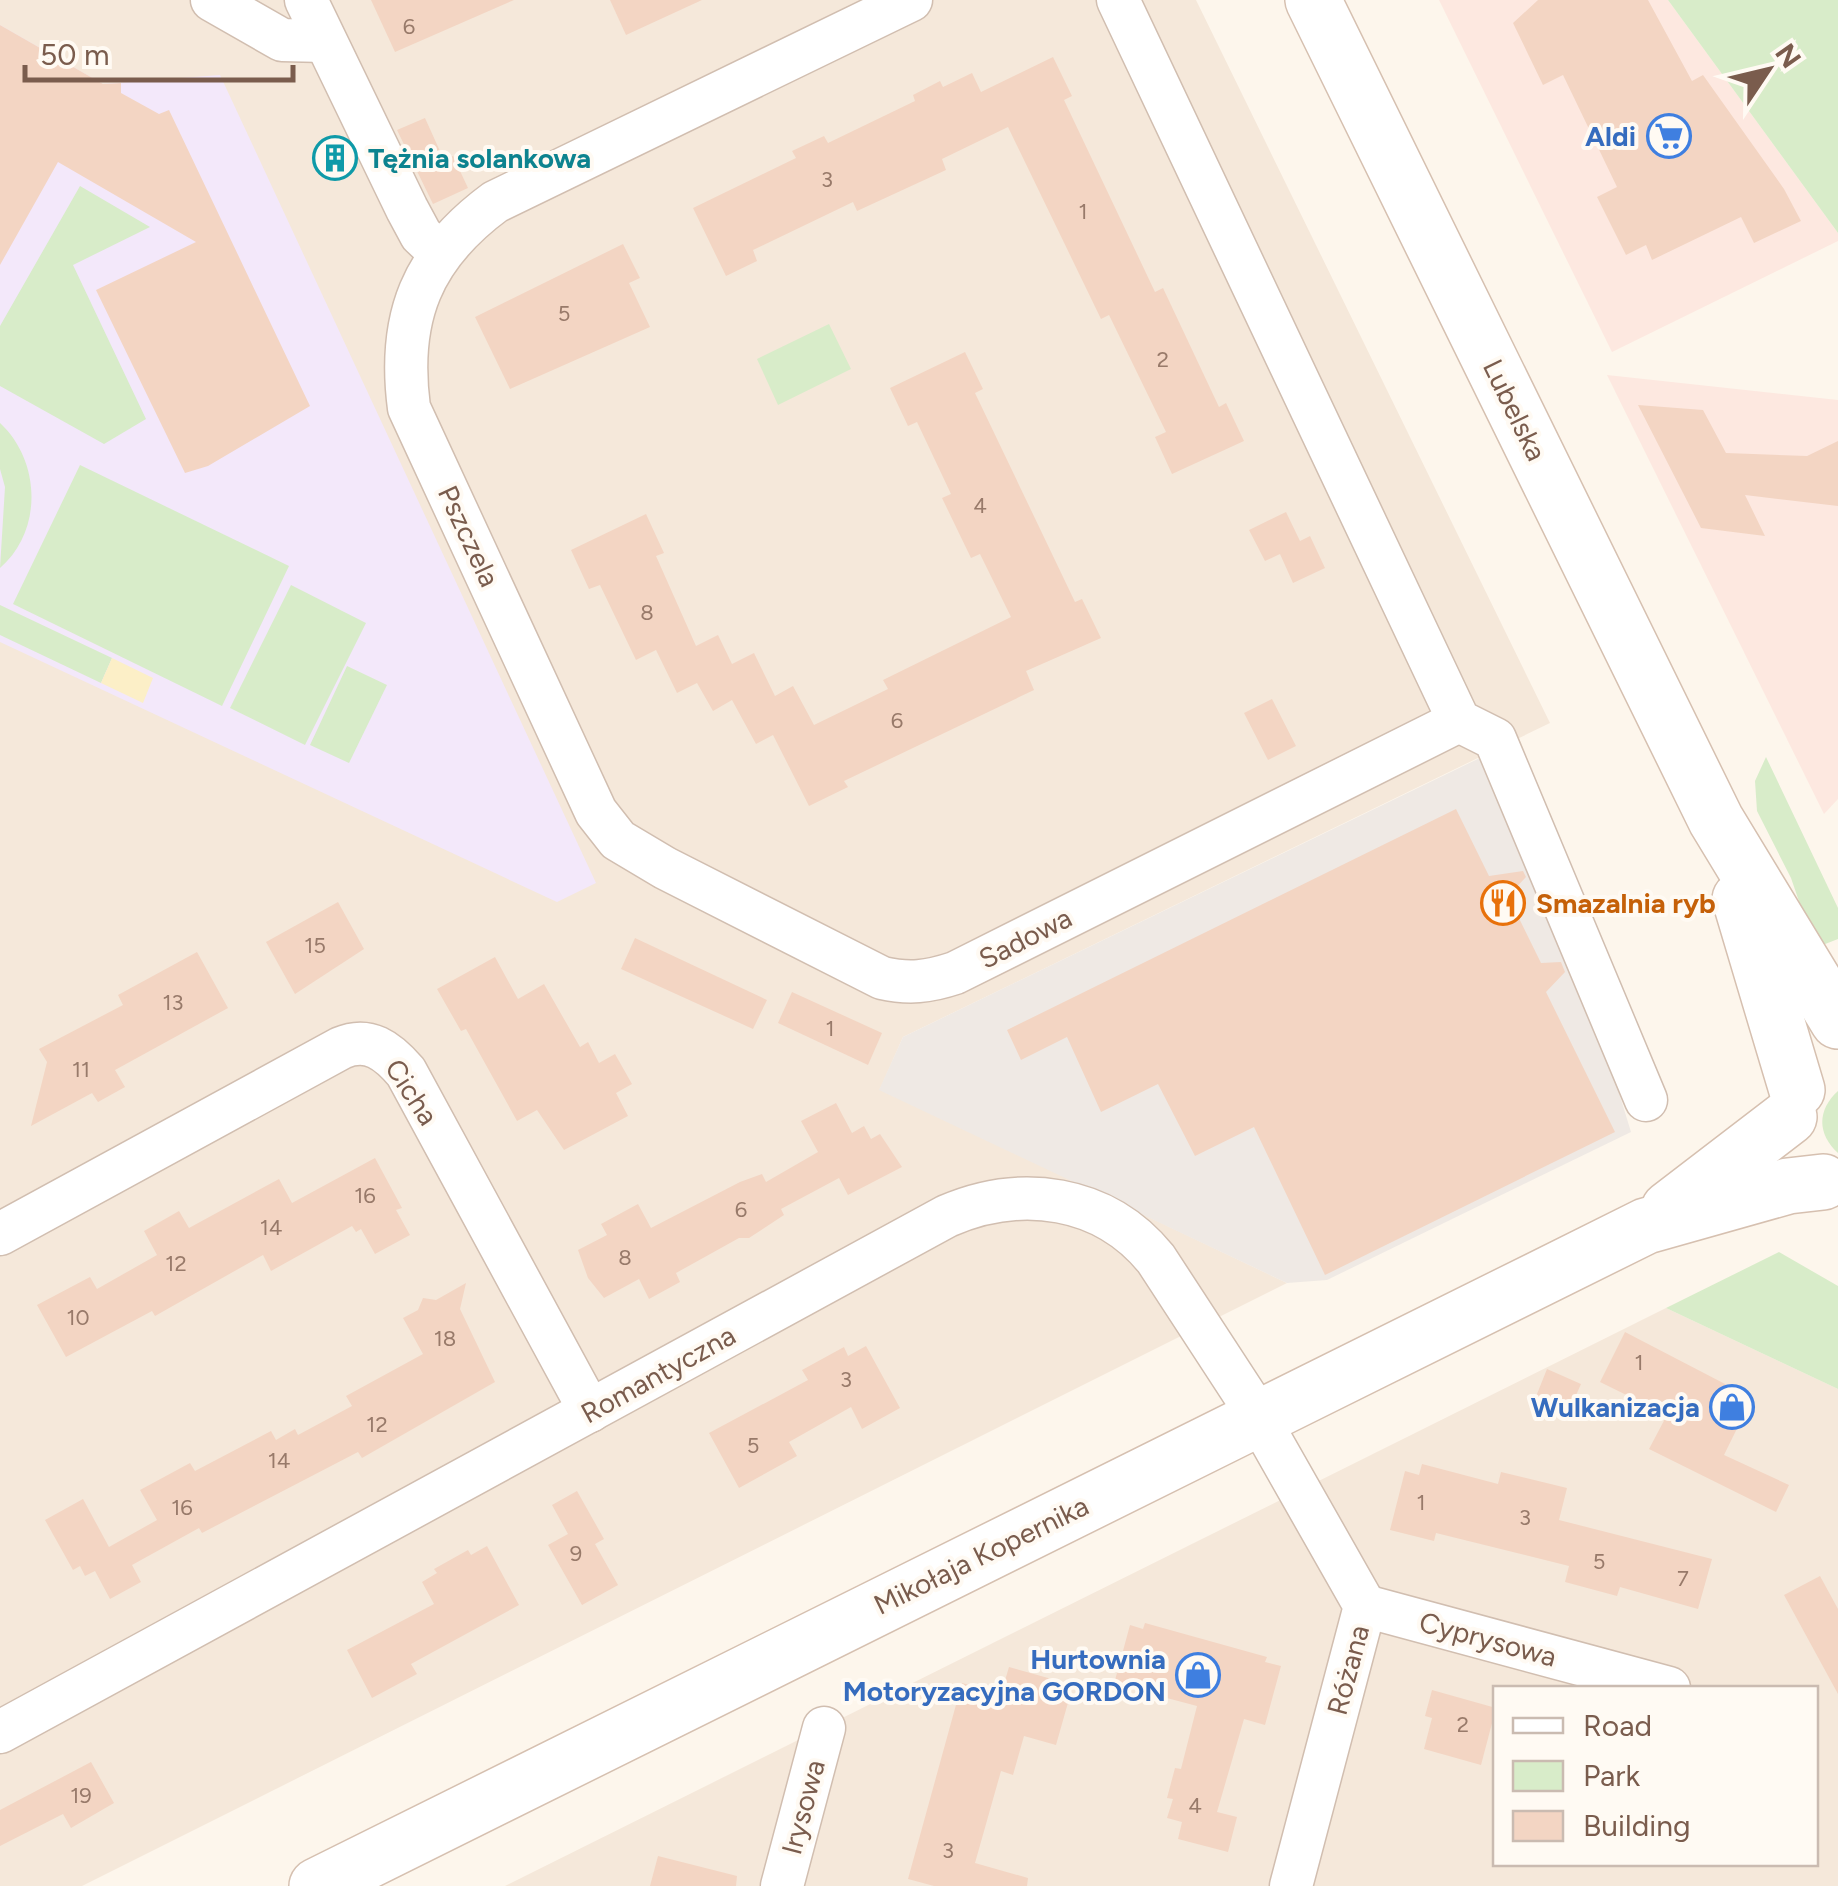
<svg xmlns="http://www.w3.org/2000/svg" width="1838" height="1886" font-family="Figtree,sans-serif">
<rect width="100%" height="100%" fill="#fdf6ec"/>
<g fill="#f5e8da" fill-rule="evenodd">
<polygon points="0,0 1196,0 1550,723 903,1037 880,1089 1287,1283 82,1886 0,1886"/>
<path d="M1666,1308L1838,1389V1886H505ZM1496,1688H1816V1864H1496Z"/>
</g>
<g fill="#fde8e0">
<polygon points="1439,0 1668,0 1838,233 1838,241 1612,352"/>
<polygon points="1607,375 1838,400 1838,799 1824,814"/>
</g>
<polygon fill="#efe9e4" points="1488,754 1604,1044 1631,1132 1327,1280 1287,1283 879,1090 903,1037"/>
<polygon fill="#f3e8fa" points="0,25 103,84 220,75 596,883 557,902 0,642"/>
<g fill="#d8ecc9">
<polygon points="1668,0 1838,0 1838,233"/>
<polygon points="80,186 150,227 73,265 146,419 104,444 0,386 0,326"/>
<polygon points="829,324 851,369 778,405 757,359"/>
<path d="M0,423C41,461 43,531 0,568L5,487L0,469Z"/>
<polygon points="80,465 289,566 222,706 13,604"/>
<polygon points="291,585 366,623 305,745 230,708"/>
<polygon points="0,605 112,658 101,683 0,635"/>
<polygon points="347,666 387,685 349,763 310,745"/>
<polygon points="1766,757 1838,908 1838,939 1815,948 1791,878 1757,811 1755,781"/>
<path d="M1838,1091V1153C1817,1134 1817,1110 1838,1091Z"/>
<polygon points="1779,1252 1838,1286 1838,1389 1666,1308"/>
</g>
<polygon fill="#fcefc7" points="112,658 153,678 143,703 101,683"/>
<g fill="#f3d5c3">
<polygon points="371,0 514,0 395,52"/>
<polygon points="610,0 702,0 626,35"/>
<polygon points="1538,0 1648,0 1692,81 1703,75 1784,189 1801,221 1754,243 1741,217 1652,260 1646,245 1626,255 1597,197 1617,187 1563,75 1543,85 1513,23"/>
<polygon points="0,25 103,84 121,83 121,93 159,114 169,110 310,406 208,466 185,473 96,290 196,242 58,162 0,265"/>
<polygon points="1053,57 1072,96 1064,100 1155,292 1163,288 1219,407 1226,403 1244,441 1172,474 1155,437 1166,432 1109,315 1101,319 1008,127 942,159 946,170 857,211 853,202 753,250 757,261 726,276 693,208 796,158 792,151 824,136 828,143 915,101 913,95 940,81 943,87 972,73 981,92"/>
<polygon points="425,118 444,160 453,156 468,188 433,204 397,130"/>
<polygon points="623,244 640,278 629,283 650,327 510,389 475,317"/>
<polygon points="965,352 983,389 975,393 1075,602 1082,599 1101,638 1026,671 1034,690 844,781 848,787 809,806 773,735 756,744 732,700 713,711 697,683 677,693 656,650 636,660 600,585 589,589 571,550 646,514 664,553 656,556 696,646 718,635 732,664 754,653 775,696 793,686 814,725 888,689 883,680 1011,617 980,554 971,558 942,498 951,494 917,422 908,426 890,388"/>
<polygon points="1638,405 1703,410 1726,453 1807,456 1838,441 1838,506 1745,495 1765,536 1701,528"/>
<polygon points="1286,512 1300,541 1310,536 1325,568 1293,583 1280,554 1265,561 1249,530"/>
<polygon points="1272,699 1296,746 1268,760 1244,713"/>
<polygon points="1456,809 1489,876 1523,871 1526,877 1508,896 1541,963 1561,962 1565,972 1546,992 1615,1132 1325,1275 1254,1127 1195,1156 1158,1084 1101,1112 1067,1037 1021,1060 1007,1030"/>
<polygon points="338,902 364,949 295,994 266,942"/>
<polygon points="635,938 767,1000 753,1029 621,969"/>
<polygon points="197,952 228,1008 115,1070 125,1087 98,1102 92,1093 31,1126 47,1062 39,1049 123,1005 118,995"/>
<polygon points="495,957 518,999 544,984 580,1047 588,1042 599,1063 615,1054 632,1084 616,1093 628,1116 564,1150 537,1110 517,1121 466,1029 461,1031 437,989"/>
<polygon points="792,992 882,1033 868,1065 778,1023"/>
<polygon points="836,1103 852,1133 864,1126 871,1139 880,1134 902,1167 848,1195 839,1178 781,1209 784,1215 749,1238 739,1238 676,1273 680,1282 649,1299 639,1279 604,1298 588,1278 578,1250 607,1235 601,1224 638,1204 651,1228 740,1182 762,1174 766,1182 818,1152 801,1121"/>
<polygon points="375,1158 402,1208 396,1210 410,1235 375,1254 361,1229 356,1232 352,1226 271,1271 263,1255 155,1316 152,1311 66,1357 37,1305 90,1277 97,1289 157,1255 144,1231 179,1211 189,1228 279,1179 292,1203"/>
<polygon points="466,1283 460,1309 495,1382 362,1458 358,1452 202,1533 199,1528 132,1565 141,1582 110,1599 95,1571 85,1576 80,1566 73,1570 45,1520 83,1499 109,1547 157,1520 140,1490 190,1463 195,1471 271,1431 276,1440 295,1429 298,1435 352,1406 346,1396 423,1354 403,1318 418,1310 423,1298 436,1300"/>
<polygon points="1625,1332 1752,1398 1724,1455 1789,1485 1776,1512 1649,1449 1667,1415 1600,1382"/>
<polygon points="866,1346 900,1408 862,1429 851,1407 789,1442 797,1456 739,1488 709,1433 808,1380 802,1370 844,1347 848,1356"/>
<polygon points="1547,1369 1581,1384 1568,1413 1535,1399"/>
<polygon points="1422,1464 1498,1484 1501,1472 1567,1488 1559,1520 1712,1559 1698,1609 1620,1587 1617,1596 1565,1582 1569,1566 1436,1533 1434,1541 1390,1530 1405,1471 1419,1475"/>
<polygon points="577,1491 604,1539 595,1544 618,1585 582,1605 548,1545 568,1534 552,1505"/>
<polygon points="487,1546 519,1605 411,1664 417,1674 372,1698 347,1650 434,1604 422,1582 437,1573 434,1569 468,1550 471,1555"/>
<polygon points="1820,1576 1838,1609 1838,1694 1784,1595"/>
<polygon points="1145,1623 1267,1657 1265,1662 1281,1666 1265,1725 1244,1719 1217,1812 1237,1817 1228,1852 1178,1839 1182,1822 1167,1818 1173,1799 1167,1798 1175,1768 1181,1769 1197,1706 1114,1684 1130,1625 1143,1629"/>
<polygon points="1009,1667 1073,1685 1056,1745 1024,1736 1013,1775 1001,1771 975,1863 1028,1878 1027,1886 934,1886 908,1879 962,1683 1001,1694"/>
<polygon points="1432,1690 1496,1708 1481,1765 1424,1749 1432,1718 1425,1716"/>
<polygon points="91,1762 114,1803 71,1828 63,1814 0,1846 0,1810"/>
<polygon points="658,1856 737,1876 736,1886 650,1886"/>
</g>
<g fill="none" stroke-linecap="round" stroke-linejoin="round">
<g stroke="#d1beb0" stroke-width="45">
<g id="street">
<polyline points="212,0 282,40 325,41"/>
<polyline points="306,0 407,209 421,235 439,252"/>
<path d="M911,0L495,202C422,256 397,317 409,408L596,812L618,840L665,868L882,978C909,984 928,982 955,973L1459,721"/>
<polyline points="1118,0 1459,721 1495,739 1646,1100"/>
<path d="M0,1234L341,1048C369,1036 388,1051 406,1072L590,1411"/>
<polyline points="1365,1606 1669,1688"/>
<path d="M0,1732L947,1216C1021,1184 1104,1195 1156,1259L1248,1400L1365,1606L1291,1886"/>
<polyline points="782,1886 824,1728"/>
</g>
</g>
<g stroke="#d6c0b0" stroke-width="58">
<g id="secondary">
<polyline points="1313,0 1716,820 1838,1021"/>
<polyline points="1740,899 1797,1090"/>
<polyline points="1669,1209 1789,1117"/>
<polyline points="317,1886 1646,1226 1788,1186 1823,1182"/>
</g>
</g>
<use href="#street" stroke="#fff" stroke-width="42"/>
<use href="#secondary" stroke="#fff" stroke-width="55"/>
</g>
<defs>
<g id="supermarket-ring" transform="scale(2.25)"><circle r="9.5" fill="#fffaf3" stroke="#3f7fe0" stroke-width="1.5"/><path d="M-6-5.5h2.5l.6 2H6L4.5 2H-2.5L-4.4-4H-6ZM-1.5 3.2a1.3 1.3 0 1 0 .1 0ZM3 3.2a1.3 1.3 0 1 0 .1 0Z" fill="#3f7fe0"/></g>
<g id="building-ring" transform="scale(2.25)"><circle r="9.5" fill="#fffaf3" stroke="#0f9aa8" stroke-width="1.5"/><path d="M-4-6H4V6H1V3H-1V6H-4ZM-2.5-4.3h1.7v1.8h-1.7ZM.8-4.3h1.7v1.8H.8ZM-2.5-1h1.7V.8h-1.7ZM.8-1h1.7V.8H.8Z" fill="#0f9aa8"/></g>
<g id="restaurant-ring" transform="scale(2.25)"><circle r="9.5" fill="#fffaf3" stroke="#e8710a" stroke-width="1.5"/><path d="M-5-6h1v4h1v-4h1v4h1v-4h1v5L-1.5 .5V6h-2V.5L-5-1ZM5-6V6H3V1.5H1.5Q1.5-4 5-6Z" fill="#e8710a"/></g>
<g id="shop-ring" transform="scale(2.25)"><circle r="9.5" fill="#fffaf3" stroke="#3f7fe0" stroke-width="1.5"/><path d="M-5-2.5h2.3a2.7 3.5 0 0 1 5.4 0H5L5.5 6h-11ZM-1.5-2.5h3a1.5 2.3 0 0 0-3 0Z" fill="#3f7fe0"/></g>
</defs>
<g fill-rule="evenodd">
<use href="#supermarket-ring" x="1669" y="136"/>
<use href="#building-ring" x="335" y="158"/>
<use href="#restaurant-ring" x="1503" y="903"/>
<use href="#shop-ring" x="1732" y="1407"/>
<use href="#shop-ring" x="1198" y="1675"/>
</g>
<g text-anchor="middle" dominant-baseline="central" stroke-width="8" stroke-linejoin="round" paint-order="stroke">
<g font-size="22" fill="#987a6a">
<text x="409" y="26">6</text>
<text x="827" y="179">3</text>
<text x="1083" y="211">1</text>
<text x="564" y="313">5</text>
<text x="1163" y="359">2</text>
<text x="980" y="505">4</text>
<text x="647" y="612">8</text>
<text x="897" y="720">6</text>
<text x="315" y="945">15</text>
<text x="173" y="1002">13</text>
<text x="830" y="1028">1</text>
<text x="81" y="1069">11</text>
<text x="365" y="1195">16</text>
<text x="741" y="1209">6</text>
<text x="271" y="1227">14</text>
<text x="625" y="1257">8</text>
<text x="176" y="1263">12</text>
<text x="78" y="1317">10</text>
<text x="445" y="1338">18</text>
<text x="1639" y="1362">1</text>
<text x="846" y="1379">3</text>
<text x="377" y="1424">12</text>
<text x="753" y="1445">5</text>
<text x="279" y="1460">14</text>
<text x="1421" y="1502">1</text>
<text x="182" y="1507">16</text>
<text x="1525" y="1517">3</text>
<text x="576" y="1553">9</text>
<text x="1599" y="1561">5</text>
<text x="1683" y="1578">7</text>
<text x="1463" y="1724">2</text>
<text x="81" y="1795">19</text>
<text x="1195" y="1805">4</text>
<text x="948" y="1850">3</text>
</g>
<g font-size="28" font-weight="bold" fill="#366cbe" stroke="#fffaf3" text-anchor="end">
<text x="1636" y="136">Aldi</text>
<text x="1700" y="1407">Wulkanizacja</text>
<text x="1166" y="1659">Hurtownia<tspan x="1166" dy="32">Motoryzacyjna GORDON</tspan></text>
</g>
<g font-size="28" font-weight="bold" fill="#0d838f" stroke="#fffaf3" text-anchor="start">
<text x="368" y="158">Tężnia solankowa</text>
</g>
<g font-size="28" fill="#7a5c4d" stroke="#fffaf3">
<text transform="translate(1515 410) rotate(64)">Lubelska</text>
<text transform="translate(469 536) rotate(65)">Pszczela</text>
<text transform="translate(1025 938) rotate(-27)">Sadowa</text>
<text transform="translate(412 1092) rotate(57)">Cicha</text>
<text transform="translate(658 1374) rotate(-29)">Romantyczna</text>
<text transform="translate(981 1555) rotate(-26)">Mikołaja Kopernika</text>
<text transform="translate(1488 1639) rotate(15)">Cyprysowa</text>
<text transform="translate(1348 1670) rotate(-75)">Różana</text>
<text transform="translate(803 1807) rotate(-75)">Irysowa</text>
</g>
<g font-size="28" font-weight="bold" fill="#c56008" stroke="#fffaf3" text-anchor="start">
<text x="1536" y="903">Smazalnia ryb</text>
</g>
</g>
<rect x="1493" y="1686" width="325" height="180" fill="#fffaf3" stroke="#cabbb1" stroke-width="2.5"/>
<rect x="1513" y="1718" width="50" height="15" fill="#ffffff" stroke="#cabbb1" stroke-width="2.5"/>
<text x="1583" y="1736" font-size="30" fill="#7a5c4d">Road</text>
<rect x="1513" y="1761" width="50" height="30" fill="#d8ecc9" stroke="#cabbb1" stroke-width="2.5"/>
<text x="1583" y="1786" font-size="30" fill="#7a5c4d">Park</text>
<rect x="1513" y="1811" width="50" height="30" fill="#f3d5c3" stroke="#cabbb1" stroke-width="2.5"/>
<text x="1583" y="1836" font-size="30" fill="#7a5c4d">Building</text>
<g transform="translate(1768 70) rotate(55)" stroke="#fffaf3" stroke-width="8" paint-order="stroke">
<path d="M0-8L18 38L0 25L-18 38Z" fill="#7a5c4d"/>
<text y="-15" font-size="28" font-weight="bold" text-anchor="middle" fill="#7a5c4d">N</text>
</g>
<path d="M25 65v15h268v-15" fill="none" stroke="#7a5c4d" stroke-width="5"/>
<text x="40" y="65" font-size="30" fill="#7a5c4d" stroke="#fffaf3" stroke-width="8" paint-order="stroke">50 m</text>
</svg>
